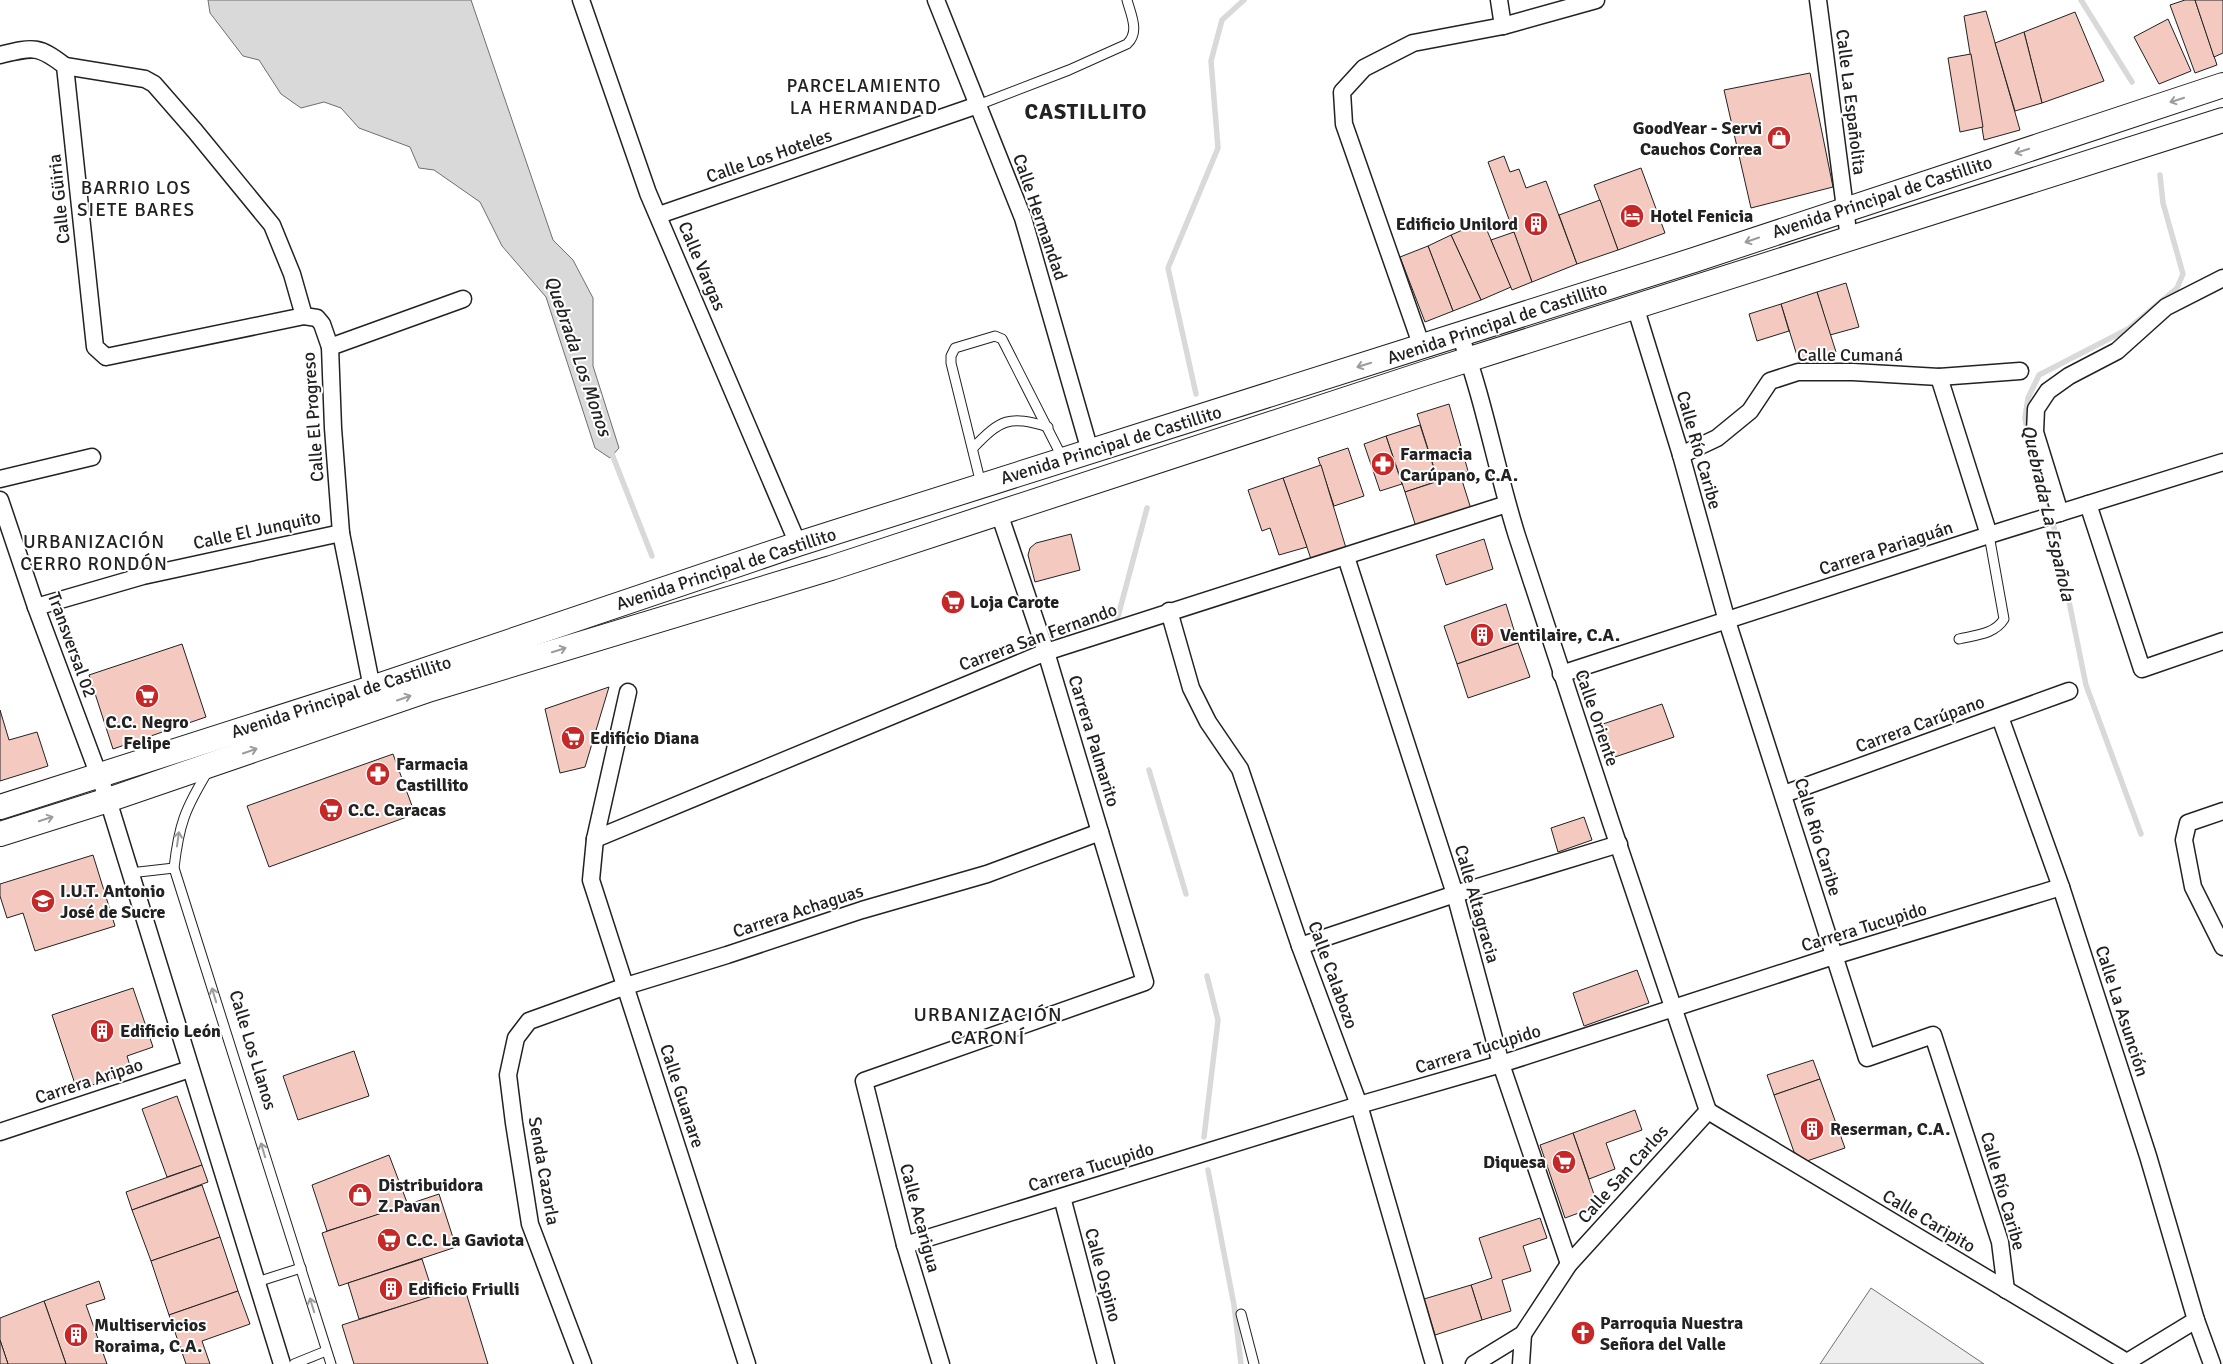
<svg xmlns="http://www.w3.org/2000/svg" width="2223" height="1364" font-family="Signika,sans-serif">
<rect width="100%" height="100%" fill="#fff"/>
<polygon fill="#eee" stroke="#6f6f6f" points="1871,1288 1984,1364 1820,1364"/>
<polygon fill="#d9d9d9" stroke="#6f6f6f" points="208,0 471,0 553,240 573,260 593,298 593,366 619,448 610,458 595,448 546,297 502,246 480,202 434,170 419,168 410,147 359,128 341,108 324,102 301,108 281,94 259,60 243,56 210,13"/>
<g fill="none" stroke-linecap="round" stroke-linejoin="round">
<g stroke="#d9d9d9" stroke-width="5.5">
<polyline points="2081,0 2132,82"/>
<polyline points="1196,394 1168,268 1218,148 1211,61 1222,20 1244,0"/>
<polyline points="610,449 652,556"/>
<polyline points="1117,620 1147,508"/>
<polyline points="1149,770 1186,894"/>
<polyline points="2141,834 2086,685 2050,508 2030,446 2025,418 2028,398 2039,375 2128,329 2177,288 2183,274 2163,203 2160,175"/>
<polyline points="1204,1137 1218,1020 1207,976"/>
<polyline points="1208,1170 1234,1305 1241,1364"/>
</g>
</g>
<g fill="#f3c9c0" stroke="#222">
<polygon points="2185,0 2195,0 2217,65 2195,73 2170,5"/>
<polygon points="2195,0 2223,0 2223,53 2214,57"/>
<polygon points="1986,11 2020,130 1984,140 1964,16"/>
<polygon points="2075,12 2104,81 2042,103 2024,32"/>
<polygon points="2168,19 2191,71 2159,84 2134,37"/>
<polygon points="2024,32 2042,103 2015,111 1995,43"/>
<polygon points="1971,54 1983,127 1960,132 1948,58"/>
<polygon points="1810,73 1833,187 1751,208 1724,90"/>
<polygon points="1504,156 1510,172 1519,169 1526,188 1546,181 1577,264 1532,282 1488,162"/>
<polygon points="1641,168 1665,233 1618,250 1594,185"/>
<polygon points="1600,200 1618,250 1577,264 1559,215"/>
<polygon points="1483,221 1511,287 1481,300 1451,235"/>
<polygon points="1514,232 1532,282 1512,290 1491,240"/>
<polygon points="1451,235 1481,300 1453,311 1428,246"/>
<polygon points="1428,246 1453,311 1425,322 1400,257"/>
<polygon points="1846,283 1859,327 1830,335 1817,292"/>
<polygon points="1817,292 1836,352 1799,362 1781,304"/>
<polygon points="1781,304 1789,331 1757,341 1749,314"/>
<polygon points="1449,404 1468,471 1438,481 1417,414"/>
<polygon points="1420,425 1438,481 1405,492 1386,436"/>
<polygon points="1386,436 1402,484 1380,491 1364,444"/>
<polygon points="1348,448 1364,496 1334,506 1318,458"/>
<polygon points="1321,465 1346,548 1311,559 1283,478"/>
<polygon points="1460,474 1471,509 1416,527 1405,492"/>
<polygon points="1283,478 1307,547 1279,555 1270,528 1262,531 1248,490"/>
<polygon points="1071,534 1080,570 1035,582 1028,555 1030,548 1036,543"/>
<polygon points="1484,539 1493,569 1446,585 1436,555"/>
<polygon points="1506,604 1518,643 1457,664 1444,626"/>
<polygon points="1518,643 1530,677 1468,698 1457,664"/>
<polygon points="182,644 206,717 113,749 89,675"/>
<polygon points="609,687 585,767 560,773 545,709"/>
<polygon points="1662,704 1674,737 1612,758 1600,725"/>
<polygon points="0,710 9,740 37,732 48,766 0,781"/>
<polygon points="393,754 415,814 269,867 247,806"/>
<polygon points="1584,817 1592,840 1558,852 1551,828"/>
<polygon points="93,855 115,926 35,951 23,913 7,918 0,896 0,884"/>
<polygon points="1637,970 1649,1003 1584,1026 1573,993"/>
<polygon points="133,988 153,1047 127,1056 132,1072 77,1090 52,1015"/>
<polygon points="354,1051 369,1096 298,1120 283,1076"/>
<polygon points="1813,1060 1820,1079 1774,1095 1767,1075"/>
<polygon points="1820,1079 1845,1148 1807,1161 1794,1152 1774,1095"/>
<polygon points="177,1096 202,1165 167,1177 142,1109"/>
<polygon points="1635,1110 1642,1130 1606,1143 1615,1169 1589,1179 1573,1133"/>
<polygon points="1573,1133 1598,1206 1565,1218 1540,1145"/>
<polygon points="389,1155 408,1205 327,1231 312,1185"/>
<polygon points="202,1165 208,1182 132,1210 126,1192"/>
<polygon points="202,1185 220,1237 151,1261 132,1210"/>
<polygon points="439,1194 456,1247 339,1286 322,1233"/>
<polygon points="1540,1218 1547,1238 1523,1246 1531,1271 1502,1280 1511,1311 1482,1320 1471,1285 1492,1278 1479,1238"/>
<polygon points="220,1237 238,1291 169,1315 151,1261"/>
<polygon points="422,1259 434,1296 359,1319 348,1283"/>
<polygon points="99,1281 105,1299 86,1305 107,1364 66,1364 44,1301"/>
<polygon points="1471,1285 1482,1320 1435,1335 1424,1299"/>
<polygon points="464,1286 488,1364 354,1364 342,1325"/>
<polygon points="238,1291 250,1324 202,1341 210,1364 186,1364 169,1315"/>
<polygon points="44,1301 66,1364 8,1364 0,1340 0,1318"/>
<polygon points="0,1340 8,1364 0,1364"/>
</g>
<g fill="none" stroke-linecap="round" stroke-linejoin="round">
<g stroke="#222" stroke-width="11">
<g id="service">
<path d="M978,105L1069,70L1127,44C1140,32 1131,15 1127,0"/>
<path d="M973,448C1001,419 1009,415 1048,427"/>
<polyline points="981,484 951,363 951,356 955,348 995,336 1002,339 1063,459"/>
<path d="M1959,639C1976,635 1995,634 2004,619L1989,535"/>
<path d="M208,771C185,809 179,824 174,868L331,1364"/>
<polyline points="130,873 174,868"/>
<polyline points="257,1282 301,1268"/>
<polyline points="1241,1314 1254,1364"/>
<polyline points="294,1364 326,1351"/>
</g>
</g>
<g stroke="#222" stroke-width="19">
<g id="minor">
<polyline points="581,0 648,193 798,544"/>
<polyline points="936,0 1023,218 1090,451"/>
<polyline points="1499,0 1503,26"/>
<polyline points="1818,0 1849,239"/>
<path d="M0,55C33,47 38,45 65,66L95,347L106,357L304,316"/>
<polyline points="65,66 145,79 154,84 195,131 272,225 292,274 304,316 317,318 322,324 330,347 333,428 341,533 372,688"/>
<polyline points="659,215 978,105"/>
<polyline points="1635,306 1681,455 1727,621 1867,1058 1933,1035 2000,1242 2006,1290"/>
<path d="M1460,335C1484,400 1496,469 1517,536C1579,728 1643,920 1708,1111"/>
<polyline points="330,347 463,299"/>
<polyline points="1422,347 1344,124 1342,92 1364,68 1413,43 1503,26 1596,0"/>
<polyline points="1939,377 1989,535"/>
<polyline points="1681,455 1717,438 1750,411 1770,381 1798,372 1853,372 1939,377 2020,371"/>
<polyline points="0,479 92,457"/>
<polyline points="0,500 36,607 108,800 282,1364"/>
<polyline points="2088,504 2142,669 2223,641"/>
<polyline points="2060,513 2035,432 2036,409 2048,391 2069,376 2117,351 2166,307 2223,278"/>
<polyline points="1346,557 1455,894 1501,1064 1569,1264"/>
<polyline points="36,607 143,576 341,533"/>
<polyline points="1169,611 1191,688 1208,722 1240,769 1300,946 1359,1105 1434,1364"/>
<polyline points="1561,674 1989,535 2223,462"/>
<polyline points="628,692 595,839 591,880 747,1364"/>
<polyline points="2000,717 2061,887 2148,1156 2196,1320 2212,1364"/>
<polyline points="1784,794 2069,691"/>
<polyline points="2223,811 2188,823 2184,840 2193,887 2223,947"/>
<polyline points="595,839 1046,652 1507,504"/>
<polyline points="1300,946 1455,894 1619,844"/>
<polyline points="1708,1111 2130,1364"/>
<polyline points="0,1132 190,1069"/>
<polyline points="1062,1197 1106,1364"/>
<polyline points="905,1245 1359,1105 1501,1064 1834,956 2061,887"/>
<polyline points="2127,1362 2196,1320"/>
<polyline points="583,1364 530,1224 514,1123 508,1075 516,1038 529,1021 626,986 727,955 862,910 987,874 1100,832"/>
<polyline points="941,1364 905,1245 864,1081 1145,982 1046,652 999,513"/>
<polyline points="1474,1364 1523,1334 1569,1264 1708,1111"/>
<polyline points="1521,1364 1523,1334"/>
</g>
</g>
<g stroke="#222" stroke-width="26">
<g id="secondary">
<polyline points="0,807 372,688 798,544 1694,260 2223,85"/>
<polyline points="0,834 108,800 431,689 831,568 1426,373 2223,120"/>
</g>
</g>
<use href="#service" stroke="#fff" stroke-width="9"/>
<use href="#minor" stroke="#fff" stroke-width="16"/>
<use href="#secondary" stroke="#fff" stroke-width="24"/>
</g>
<defs><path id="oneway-shaft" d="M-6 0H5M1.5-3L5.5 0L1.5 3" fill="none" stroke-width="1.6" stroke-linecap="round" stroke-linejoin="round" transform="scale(1.25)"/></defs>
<g stroke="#9c9c9c">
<use href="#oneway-shaft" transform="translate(2177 100) rotate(162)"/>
<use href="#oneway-shaft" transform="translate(2022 151) rotate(162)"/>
<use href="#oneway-shaft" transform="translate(1752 240) rotate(161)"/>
<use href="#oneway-shaft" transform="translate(1364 365) rotate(163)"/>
<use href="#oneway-shaft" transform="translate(559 650) rotate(-17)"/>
<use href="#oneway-shaft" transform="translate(404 698) rotate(-19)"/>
<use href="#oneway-shaft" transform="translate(250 751) rotate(-19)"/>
<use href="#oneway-shaft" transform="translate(46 819) rotate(-18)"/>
<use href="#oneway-shaft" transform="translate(178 839) rotate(-82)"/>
<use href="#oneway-shaft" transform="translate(214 995) rotate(-107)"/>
<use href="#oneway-shaft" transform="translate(263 1150) rotate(-107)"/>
<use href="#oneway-shaft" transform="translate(312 1305) rotate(-107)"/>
</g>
<defs>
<g id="shop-disc" transform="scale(1.25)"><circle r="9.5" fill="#c62828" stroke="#fff"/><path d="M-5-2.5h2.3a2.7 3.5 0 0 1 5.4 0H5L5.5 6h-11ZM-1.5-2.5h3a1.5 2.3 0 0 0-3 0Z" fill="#fff"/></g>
<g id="hotel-disc" transform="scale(1.25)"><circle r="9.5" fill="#c62828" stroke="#fff"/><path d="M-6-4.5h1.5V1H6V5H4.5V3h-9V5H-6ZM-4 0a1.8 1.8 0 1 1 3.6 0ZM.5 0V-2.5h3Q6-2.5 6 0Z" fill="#fff"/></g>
<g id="building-disc" transform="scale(1.25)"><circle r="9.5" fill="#c62828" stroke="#fff"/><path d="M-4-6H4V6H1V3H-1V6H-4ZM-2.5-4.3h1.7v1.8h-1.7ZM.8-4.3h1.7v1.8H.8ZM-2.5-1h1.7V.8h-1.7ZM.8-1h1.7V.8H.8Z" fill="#fff"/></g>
<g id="pharmacy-disc" transform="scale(1.25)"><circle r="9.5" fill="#c62828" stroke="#fff"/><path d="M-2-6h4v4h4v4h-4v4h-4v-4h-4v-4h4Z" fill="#fff"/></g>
<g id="supermarket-disc" transform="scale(1.25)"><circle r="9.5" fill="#c62828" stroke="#fff"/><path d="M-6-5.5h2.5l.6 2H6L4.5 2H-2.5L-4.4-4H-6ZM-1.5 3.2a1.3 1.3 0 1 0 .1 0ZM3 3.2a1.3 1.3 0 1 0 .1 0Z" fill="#fff"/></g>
<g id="university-disc" transform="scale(1.25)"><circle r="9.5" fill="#c62828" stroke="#fff"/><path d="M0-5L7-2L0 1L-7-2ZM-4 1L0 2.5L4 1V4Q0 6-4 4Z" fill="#fff"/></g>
<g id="church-disc" transform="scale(1.25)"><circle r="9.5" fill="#c62828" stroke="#fff"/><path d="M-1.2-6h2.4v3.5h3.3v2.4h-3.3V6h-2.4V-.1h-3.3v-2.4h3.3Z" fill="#fff"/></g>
</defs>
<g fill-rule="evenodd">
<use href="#shop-disc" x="1779" y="138"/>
<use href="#hotel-disc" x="1632" y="216"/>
<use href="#building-disc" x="1536" y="224"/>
<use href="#pharmacy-disc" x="1383" y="464"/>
<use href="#supermarket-disc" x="953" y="602"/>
<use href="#building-disc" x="1482" y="635"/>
<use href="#supermarket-disc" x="147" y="696"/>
<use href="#supermarket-disc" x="573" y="738"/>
<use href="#pharmacy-disc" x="378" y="774"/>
<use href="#supermarket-disc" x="331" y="810"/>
<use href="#university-disc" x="43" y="901"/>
<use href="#building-disc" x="102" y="1031"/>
<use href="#building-disc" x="1812" y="1129"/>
<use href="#supermarket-disc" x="1564" y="1162"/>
<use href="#shop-disc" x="360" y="1195"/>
<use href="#supermarket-disc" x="389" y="1240"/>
<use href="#building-disc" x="391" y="1289"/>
<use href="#church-disc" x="1583" y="1333"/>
<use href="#building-disc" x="76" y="1335"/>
</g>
<g text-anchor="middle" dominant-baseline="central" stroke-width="4" stroke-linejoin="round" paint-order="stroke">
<g font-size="18" fill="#222" stroke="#fff">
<text transform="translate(1851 102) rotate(83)">Calle La Españolita</text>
<text transform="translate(769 156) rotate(-19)">Calle Los Hoteles</text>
<text transform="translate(1882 197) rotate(-18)">Avenida Principal de Castillito</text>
<text transform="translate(59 199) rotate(-96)">Calle Güiria</text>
<text transform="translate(1040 217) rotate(71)">Calle Hermandad</text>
<text transform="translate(702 266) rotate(67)">Calle Vargas</text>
<text transform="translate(1497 323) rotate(-18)">Avenida Principal de Castillito</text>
<text x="1850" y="355">Calle Cumaná</text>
<text transform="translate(313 417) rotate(-94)">Calle El Progreso</text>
<text transform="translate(1111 445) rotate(-17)">Avenida Principal de Castillito</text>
<text transform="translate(1699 450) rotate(74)">Calle Río Caribe</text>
<text transform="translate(257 530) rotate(-12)">Calle El Junquito</text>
<text transform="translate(1886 548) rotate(-18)">Carrera Pariaguán</text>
<text transform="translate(726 569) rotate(-18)">Avenida Principal de Castillito</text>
<text transform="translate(1038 637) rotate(-20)">Carrera San Fernando</text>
<text transform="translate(72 645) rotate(70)">Transversal 02</text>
<text transform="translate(341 697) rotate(-18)">Avenida Principal de Castillito</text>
<text transform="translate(1597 718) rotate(71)">Calle Oriente</text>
<text transform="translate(1920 724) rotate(-20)">Carrera Carúpano</text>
<text transform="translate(1094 741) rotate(73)">Carrera Palmarito</text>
<text transform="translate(1818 837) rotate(73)">Calle Río Caribe</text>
<text transform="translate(1477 904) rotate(74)">Calle Altagracia</text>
<text transform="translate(798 911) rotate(-18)">Carrera Achaguas</text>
<text transform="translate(1864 927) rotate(-17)">Carrera Tucupido</text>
<text transform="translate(1333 975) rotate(70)">Calle Calabozo</text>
<text transform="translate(2122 1011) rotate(72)">Calle La Asunción</text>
<text transform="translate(1478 1049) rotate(-17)">Carrera Tucupido</text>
<text transform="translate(253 1050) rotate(73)">Calle Los Llanos</text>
<text transform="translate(89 1081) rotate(-18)">Carrera Aripao</text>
<text transform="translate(682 1096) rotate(72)">Calle Guanare</text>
<text transform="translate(1091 1167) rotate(-17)">Carrera Tucupido</text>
<text transform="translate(544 1171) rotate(80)">Senda Cazorla</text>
<text transform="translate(1623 1174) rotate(-48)">Calle San Carlos</text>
<text transform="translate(2003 1191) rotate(74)">Calle Río Caribe</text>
<text transform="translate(920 1218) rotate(75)">Calle Acarigua</text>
<text transform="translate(1929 1221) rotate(31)">Calle Caripito</text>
<text transform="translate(1103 1275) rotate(75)">Calle Ospino</text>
</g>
<g font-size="18" font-weight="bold" fill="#222" stroke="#fff" text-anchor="start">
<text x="1762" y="128" text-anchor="end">GoodYear - Servi<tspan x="1762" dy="21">Cauchos Correa</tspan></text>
<text x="1650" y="216">Hotel Fenicia</text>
<text x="1518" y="224" text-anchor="end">Edificio Unilord</text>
<text x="1400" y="454">Farmacia<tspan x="1400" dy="21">Carúpano, C.A.</tspan></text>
<text x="970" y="602">Loja Carote</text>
<text x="1500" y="635">Ventilaire, C.A.</text>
<text x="147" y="722" text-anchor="middle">C.C. Negro<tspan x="147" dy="21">Felipe</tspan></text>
<text x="590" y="738">Edificio Diana</text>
<text x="396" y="764">Farmacia<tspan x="396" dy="21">Castillito</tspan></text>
<text x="348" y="810">C.C. Caracas</text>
<text x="60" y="891">I.U.T. Antonio<tspan x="60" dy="21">José de Sucre</tspan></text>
<text x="120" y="1031">Edificio León</text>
<text x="1830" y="1129">Reserman, C.A.</text>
<text x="1546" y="1162" text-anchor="end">Diquesa</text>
<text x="378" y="1185">Distribuidora<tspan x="378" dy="21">Z.Pavan</tspan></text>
<text x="406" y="1240">C.C. La Gaviota</text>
<text x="408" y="1289">Edificio Friulli</text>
<text x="1600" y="1323">Parroquia Nuestra<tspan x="1600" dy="21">Señora del Valle</tspan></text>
<text x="94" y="1325">Multiservicios<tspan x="94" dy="21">Roraima, C.A.</tspan></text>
</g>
<g font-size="19" letter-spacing="1" fill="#222" stroke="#fff">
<text x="864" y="86">PARCELAMIENTO<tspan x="864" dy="22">LA HERMANDAD</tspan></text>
<text x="136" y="188">BARRIO LOS<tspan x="136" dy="22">SIETE BARES</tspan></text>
<text x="94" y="542">URBANIZACIÓN<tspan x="94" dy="22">CERRO RONDÓN</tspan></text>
</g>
<g font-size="19" font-style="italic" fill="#222" stroke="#fff">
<text transform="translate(578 356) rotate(71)">Quebrada Los Monos</text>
<text transform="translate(2048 513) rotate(77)">Quebrada La Española</text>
</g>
<g font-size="20" letter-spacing="1" fill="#222" stroke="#fff">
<text x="988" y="1014">URBANIZACIÓN<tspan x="988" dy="23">CARONÍ</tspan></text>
</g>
<g font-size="22" font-weight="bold" letter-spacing="1" fill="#222" stroke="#fff">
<text x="1086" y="111">CASTILLITO</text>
</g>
</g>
</svg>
